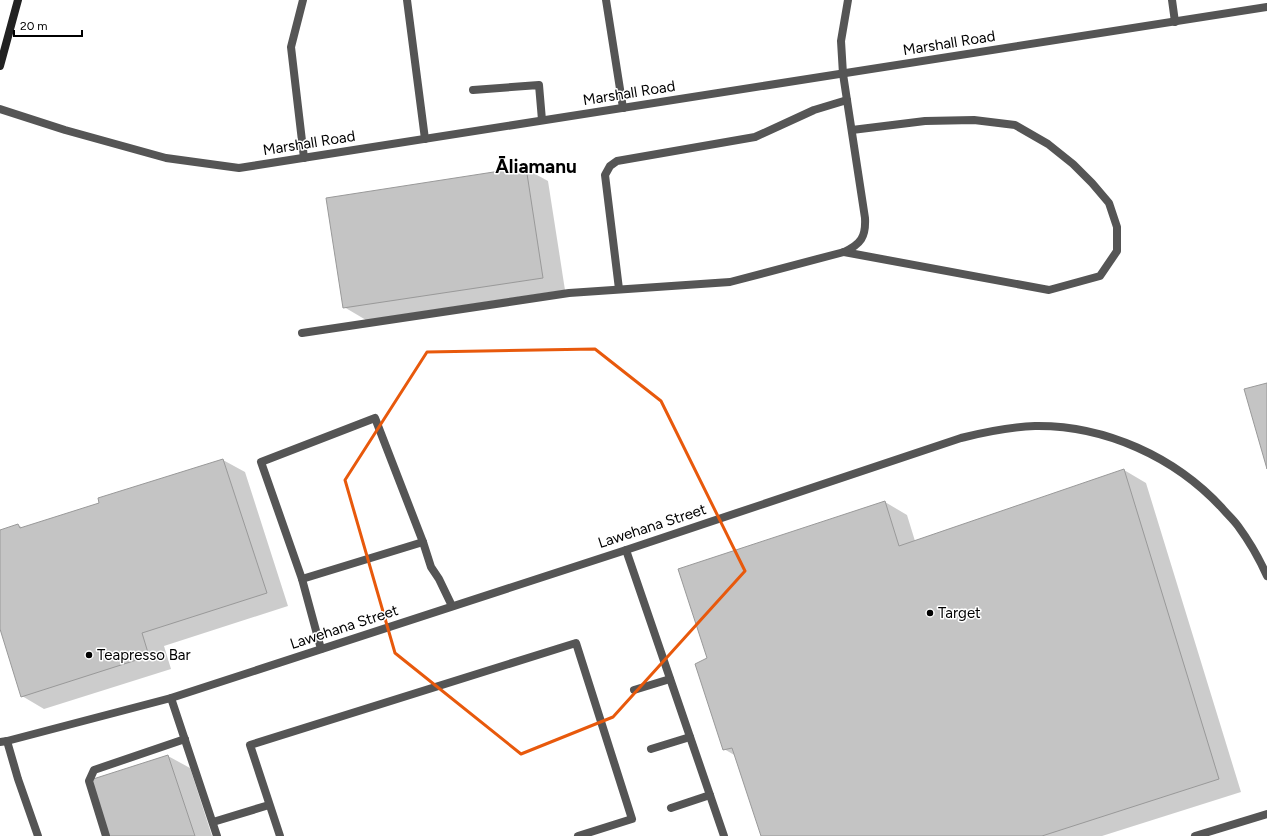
<svg xmlns="http://www.w3.org/2000/svg" width="1267" height="836" font-family="Figtree,sans-serif">
<rect width="100%" height="100%" fill="#fff"/>
<g fill="#0003">
<polygon points="526,169 548,181 565,290 366,320 344,307"/>
<polygon points="223,460 245,472 288,606 164,646 171,669 44,709 22,696 0,626 0,531 18,525 23,528 101,504"/>
<polygon points="1124,470 1146,483 1241,792 1102,836 762,836 736,756 724,749 708,658 885,502 907,515 915,541"/>
<polygon points="168,756 190,768 212,836 110,836"/>
</g>
<g fill="#c4c4c4" stroke="#999">
<polygon points="526,167 543,278 343,308 326,198"/>
<polygon points="1267,383 1267,469 1244,389"/>
<polygon points="223,459 267,593 142,633 149,656 21,697 0,629 0,530 18,524 20,528 99,503 98,498"/>
<polygon points="1124,469 1219,779 1042,836 761,836 732,748 723,750 695,664 707,658 678,569 885,501 899,546"/>
<polygon points="168,755 195,836 109,836 90,780"/>
</g>
<g fill="none" stroke-linecap="round" stroke-linejoin="round">
<g stroke="#555" stroke-width="8">
<polyline points="303,0 291,47 304,158"/>
<polyline points="407,0 425,139"/>
<polyline points="606,0 623,108"/>
<polyline points="1172,0 1175,22"/>
<polyline points="473,90 539,85 542,120"/>
<polyline points="0,109 65,130 166,158 239,168 1267,7"/>
<polyline points="844,252 1049,290 1100,276 1117,251 1117,227 1109,203 1092,183 1073,164 1048,144 1015,125 974,120 925,121 852,130"/>
<polyline points="619,289 605,175 610,166 617,161 755,137 814,110 847,100"/>
<path d="M302,333L569,293L730,282L844,252C861,244 866,237 865,218L843,74L841,41L848,0"/>
<polyline points="626,550 724,836"/>
<polyline points="302,579 423,542"/>
<polyline points="321,649 302,579 261,462 375,418 423,542 431,567 439,579 452,606"/>
<polyline points="634,690 670,679"/>
<polyline points="171,698 217,836"/>
<polyline points="651,749 690,737"/>
<polyline points="671,808 710,795"/>
<polyline points="213,822 269,805"/>
<polyline points="106,836 89,781 94,770 185,739"/>
<polyline points="280,836 250,745 576,643 632,819 578,836"/>
</g>
<g stroke="#555" stroke-width="8">
<polyline points="7,741 18,779 38,836"/>
<path d="M0,742L7,741L171,698L626,550L961,438C985,432 1010,427 1035,426C1105,425 1175,457 1222,508C1227,514 1233,519 1238,526C1249,541 1259,558 1267,576"/>
<polyline points="1195,836 1267,814"/>
</g>
<polyline stroke="#222" stroke-width="8" points="0,66 18,0"/>
</g>
<path fill="none" stroke="#e8590c" stroke-width="3" stroke-linejoin="round" d="M595,349L661,401L745,571L613,717L521,754L395,653L345,480L427,352Z"/>
<g fill="#000" stroke="#fff" stroke-width="1.5">
<circle cx="930" cy="613" r="4"/>
<circle cx="89" cy="655" r="4"/>
</g>
<g text-anchor="middle" dominant-baseline="central" stroke-width="3" stroke-linejoin="round" paint-order="stroke">
<g font-size="15" fill="#000" stroke="#fff">
<text transform="translate(949 43) rotate(-9)">Marshall Road</text>
<text transform="translate(629 93) rotate(-9)">Marshall Road</text>
<text transform="translate(309 143) rotate(-9)">Marshall Road</text>
<text transform="translate(652 526) rotate(-18)">Lawehana Street</text>
<text transform="translate(344 627) rotate(-18)">Lawehana Street</text>
</g>
<g font-size="15" fill="#000" stroke="#fff" text-anchor="start">
<text x="938" y="613">Target</text>
<text x="97" y="655">Teapresso Bar</text>
</g>
<g font-size="19" font-weight="bold" fill="#000" stroke="#fff">
<text x="536" y="166">Āliamanu</text>
</g>
</g>
<path d="M14 30v6h68v-6" fill="none" stroke="#000000" stroke-width="2"/>
<text x="20" y="30" font-size="12" fill="#000000" stroke="#ffffff" stroke-width="3" paint-order="stroke">20 m</text>
</svg>
